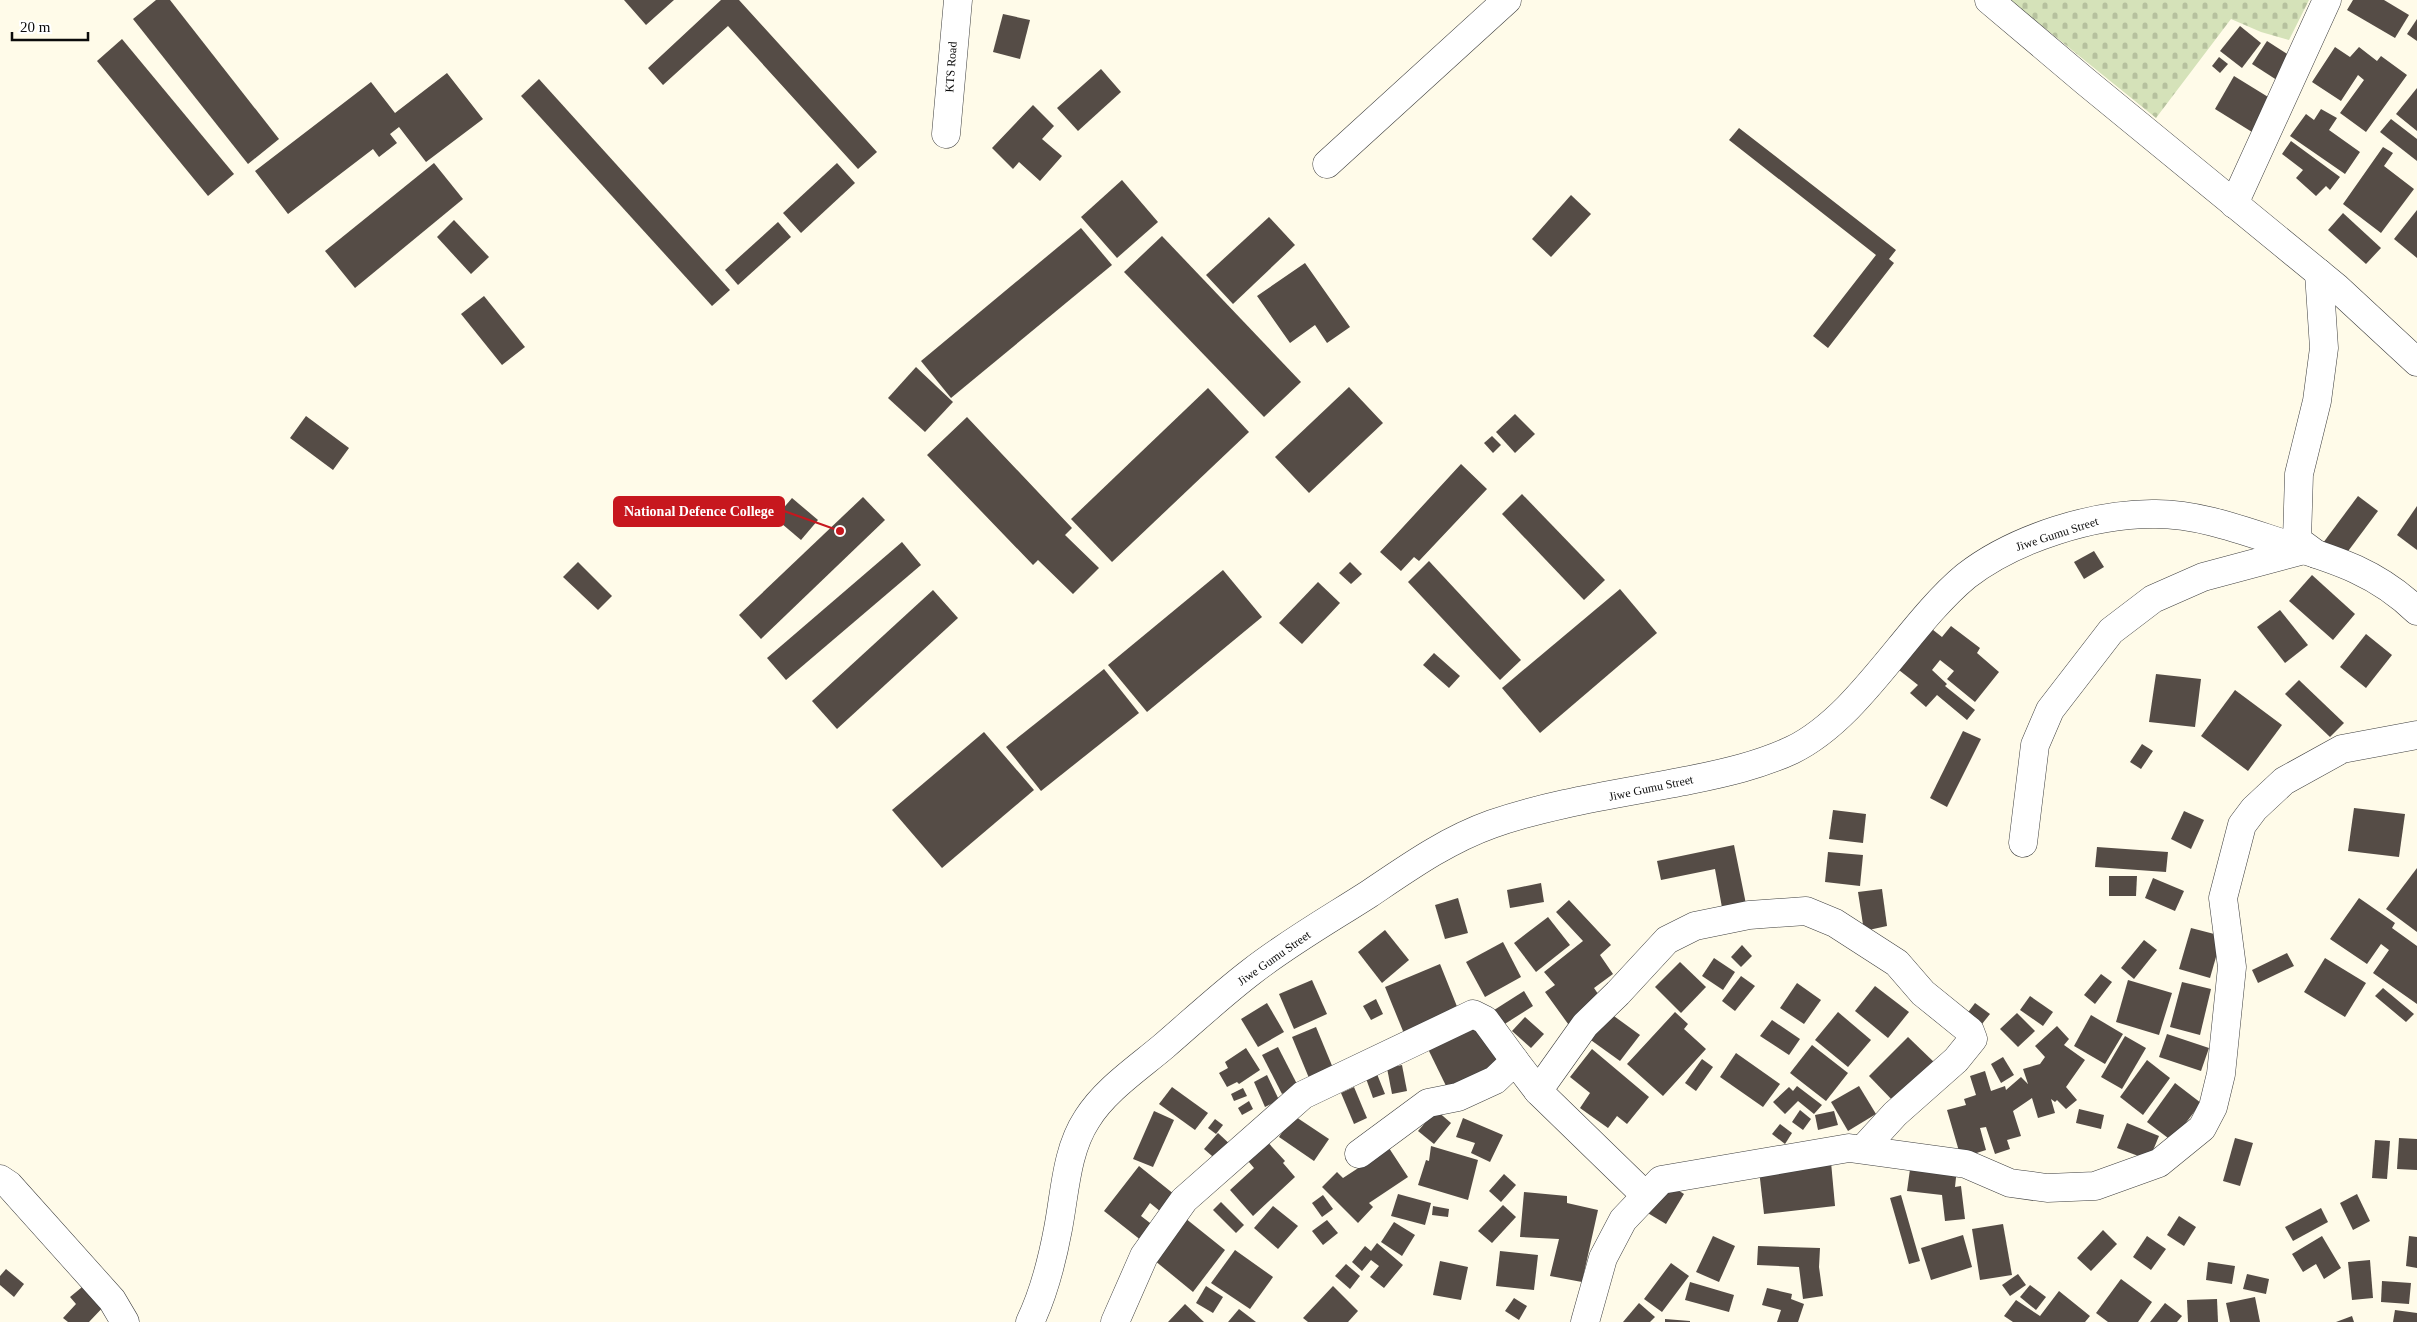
<svg xmlns="http://www.w3.org/2000/svg" width="2417" height="1322" font-family="Georgia,serif">
<defs>
<pattern id="cemetery-stones" width="16" height="16" patternUnits="userSpaceOnUse" patternTransform="scale(1.25)"><rect width="16" height="16" fill="#d5e2b9"/><path d="M2 7V4a2 2 0 0 1 4 0v3zM10 15v-3a2 2 0 0 1 4 0v3z" fill="#b6c19e"/></pattern>
</defs>
<rect width="100%" height="100%" fill="#fffbe9"/>
<polygon fill="url(#cemetery-stones)" points="2010,0 2309,0 2289,40 2261,32 2231,19 2156,118"/>
<g fill="#554c46">
<polygon points="156,0 170,0 279,139 248,164 133,19"/>
<polygon points="624,0 674,0 646,25"/>
<polygon points="721,0 739,0 877,152 858,169 728,26 663,85 648,68"/>
<polygon points="2353,0 2384,0 2409,15 2395,38 2347,10"/>
<polygon points="1003,14 1030,20 1020,59 993,52"/>
<polygon points="2417,19 2417,41 2407,34"/>
<polygon points="2240,26 2261,43 2242,68 2220,51"/>
<polygon points="122,39 234,174 208,196 97,61"/>
<polygon points="2267,41 2298,61 2283,84 2252,64"/>
<polygon points="2335,47 2350,57 2359,47 2377,61 2381,56 2407,75 2366,132 2340,113 2364,80 2358,75 2341,101 2312,82"/>
<polygon points="2219,57 2228,64 2220,73 2212,66"/>
<polygon points="1101,69 1121,92 1078,131 1057,108"/>
<polygon points="447,73 483,119 426,162 399,127 390,134 397,143 379,157 373,149 288,214 255,171 371,82 395,113"/>
<polygon points="2234,76 2273,100 2252,132 2215,109"/>
<polygon points="539,79 730,290 712,306 521,96"/>
<polygon points="2417,88 2417,131 2396,114"/>
<polygon points="1033,105 1054,126 1042,139 1062,156 1040,181 1019,162 1013,169 992,148"/>
<polygon points="2321,109 2337,118 2329,130 2360,152 2345,174 2290,136 2306,114 2314,120"/>
<polygon points="2391,119 2417,139 2417,161 2380,132"/>
<polygon points="1739,128 1896,250 1889,259 1894,263 1828,348 1813,336 1876,255 1729,140"/>
<polygon points="2291,141 2340,177 2330,190 2326,186 2316,196 2296,178 2303,170 2282,154"/>
<polygon points="2383,147 2393,153 2384,166 2414,189 2381,233 2343,204"/>
<polygon points="434,163 463,199 355,288 325,251"/>
<polygon points="837,163 855,183 801,233 783,213"/>
<polygon points="1122,180 1158,222 1117,258 1081,217"/>
<polygon points="1571,195 1591,214 1551,257 1532,239"/>
<polygon points="2417,210 2417,258 2394,239"/>
<polygon points="2343,213 2381,248 2366,264 2328,230"/>
<polygon points="1269,217 1295,245 1233,304 1206,275"/>
<polygon points="454,220 489,257 471,274 437,237"/>
<polygon points="778,222 791,237 738,285 725,270"/>
<polygon points="1081,228 1112,265 951,398 921,361"/>
<polygon points="1162,236 1301,382 1264,417 1124,272"/>
<polygon points="1305,263 1350,327 1327,343 1315,325 1290,343 1257,296"/>
<polygon points="484,296 525,347 502,365 461,314"/>
<polygon points="916,367 953,402 925,432 888,398"/>
<polygon points="1349,387 1383,423 1309,493 1275,457"/>
<polygon points="1208,388 1249,432 1112,562 1071,519"/>
<polygon points="1515,414 1535,434 1515,453 1496,432"/>
<polygon points="306,416 349,448 333,470 290,438"/>
<polygon points="967,417 1072,528 1065,535 1099,568 1073,594 1038,560 1033,565 927,455"/>
<polygon points="1492,436 1501,445 1493,453 1484,443"/>
<polygon points="1461,464 1487,489 1419,561 1414,557 1401,571 1380,552"/>
<polygon points="1522,494 1605,580 1584,600 1502,514"/>
<polygon points="2358,496 2378,511 2343,558 2323,543"/>
<polygon points="863,497 885,520 761,639 739,615"/>
<polygon points="792,498 818,520 801,540 775,518"/>
<polygon points="2417,506 2417,550 2397,535"/>
<polygon points="902,542 921,565 786,680 767,658"/>
<polygon points="2094,551 2104,567 2084,579 2074,562"/>
<polygon points="1429,561 1521,660 1500,680 1408,582"/>
<polygon points="578,562 612,596 598,610 563,577"/>
<polygon points="1350,562 1362,574 1351,584 1339,573"/>
<polygon points="1223,570 1262,617 1147,712 1108,665"/>
<polygon points="2312,575 2355,614 2333,640 2289,601"/>
<polygon points="1318,582 1340,603 1302,644 1279,623"/>
<polygon points="1620,589 1657,633 1540,733 1502,688"/>
<polygon points="933,590 958,618 837,729 812,701"/>
<polygon points="2280,610 2308,645 2285,663 2257,627"/>
<polygon points="1923,622 1942,637 1951,626 1980,648 1977,653 1999,672 1975,702 1947,679 1954,671 1940,660 1932,670 1947,684 1945,686 1975,710 1967,720 1937,695 1926,707 1910,693 1918,685 1890,663"/>
<polygon points="2366,634 2392,655 2366,688 2340,667"/>
<polygon points="1434,653 1460,676 1449,688 1423,665"/>
<polygon points="1104,669 1139,713 1041,791 1006,747"/>
<polygon points="2156,674 2201,679 2195,727 2149,722"/>
<polygon points="2299,680 2344,723 2330,737 2285,694"/>
<polygon points="2235,690 2282,725 2248,771 2201,736"/>
<polygon points="1963,731 1981,739 1947,807 1930,798"/>
<polygon points="984,732 1034,790 942,868 892,810"/>
<polygon points="2142,744 2153,751 2141,769 2130,762"/>
<polygon points="2354,808 2405,814 2399,857 2348,851"/>
<polygon points="1833,810 1866,814 1863,843 1829,839"/>
<polygon points="2184,811 2204,820 2191,849 2171,839"/>
<polygon points="1734,845 1747,909 1723,913 1715,869 1661,880 1657,861"/>
<polygon points="2097,847 2168,852 2166,872 2095,867"/>
<polygon points="1828,852 1863,855 1860,886 1825,882"/>
<polygon points="2417,868 2417,932 2386,909"/>
<polygon points="2109,876 2137,876 2136,896 2109,896"/>
<polygon points="2153,878 2184,891 2175,911 2145,898"/>
<polygon points="1541,883 1544,902 1510,908 1507,890"/>
<polygon points="1882,889 1887,926 1864,931 1858,892"/>
<polygon points="1458,898 1468,933 1445,939 1435,905"/>
<polygon points="2359,898 2395,923 2392,928 2417,946 2417,1004 2373,973 2389,950 2381,944 2367,964 2330,939"/>
<polygon points="1569,900 1611,945 1600,955 1613,974 1594,988 1605,1004 1571,1028 1545,992 1555,985 1544,972 1583,941 1556,912"/>
<polygon points="1548,917 1570,945 1536,972 1514,943"/>
<polygon points="2191,928 2222,936 2210,978 2179,969"/>
<polygon points="1385,930 1409,960 1382,983 1358,952"/>
<polygon points="2144,940 2157,950 2134,979 2121,968"/>
<polygon points="1503,942 1521,977 1485,997 1466,962"/>
<polygon points="1742,945 1752,956 1741,967 1731,957"/>
<polygon points="2287,953 2294,966 2258,983 2252,970"/>
<polygon points="1714,958 1735,972 1723,990 1702,976"/>
<polygon points="2325,958 2366,983 2345,1017 2304,992"/>
<polygon points="1680,962 1706,987 1681,1013 1655,987"/>
<polygon points="1440,964 1460,1014 1405,1036 1385,987"/>
<polygon points="2101,974 2112,982 2095,1004 2084,995"/>
<polygon points="1741,976 1755,986 1735,1011 1722,1001"/>
<polygon points="1312,980 1327,1014 1294,1029 1279,994"/>
<polygon points="2128,980 2172,993 2159,1035 2116,1022"/>
<polygon points="2182,982 2211,989 2200,1035 2170,1027"/>
<polygon points="1797,983 1821,1000 1804,1024 1780,1008"/>
<polygon points="1875,986 1909,1012 1888,1038 1855,1011"/>
<polygon points="2383,988 2414,1014 2406,1022 2375,996"/>
<polygon points="1524,991 1533,1006 1500,1027 1491,1012"/>
<polygon points="2030,996 2053,1012 2043,1026 2020,1010"/>
<polygon points="1376,999 1383,1014 1371,1020 1363,1006"/>
<polygon points="1267,1003 1284,1032 1258,1047 1241,1019"/>
<polygon points="1975,1003 1990,1014 1978,1029 1963,1019"/>
<polygon points="1607,1011 1640,1035 1620,1061 1588,1038"/>
<polygon points="1675,1012 1688,1024 1684,1029 1706,1049 1663,1096 1627,1064"/>
<polygon points="1838,1012 1871,1040 1848,1067 1815,1040"/>
<polygon points="2017,1013 2035,1031 2018,1047 2000,1029"/>
<polygon points="2091,1015 2123,1034 2105,1064 2074,1046"/>
<polygon points="1525,1017 1544,1034 1531,1048 1512,1031"/>
<polygon points="1772,1020 1800,1039 1789,1055 1760,1036"/>
<polygon points="1481,1023 1501,1067 1449,1092 1428,1049"/>
<polygon points="2057,1026 2069,1039 2064,1045 2085,1060 2066,1087 2077,1100 2066,1109 2057,1100 2055,1102 2051,1099 2055,1113 2038,1118 2032,1098 2013,1111 2021,1136 2007,1140 2010,1149 1995,1154 1986,1127 1980,1128 1986,1150 1961,1158 1947,1110 1966,1105 1964,1099 1976,1095 1970,1076 1985,1071 1991,1091 2005,1086 2006,1090 2021,1077 2028,1084 2023,1069 2040,1064 2045,1057 2035,1046"/>
<polygon points="1316,1027 1333,1068 1309,1078 1292,1037"/>
<polygon points="2167,1034 2209,1048 2201,1071 2159,1057"/>
<polygon points="2125,1036 2146,1048 2122,1089 2101,1077"/>
<polygon points="1908,1037 1937,1065 1897,1105 1869,1076"/>
<polygon points="1812,1045 1848,1073 1826,1101 1790,1073"/>
<polygon points="1278,1047 1298,1086 1282,1094 1262,1055"/>
<polygon points="1246,1048 1260,1070 1239,1084 1237,1082 1227,1087 1219,1073 1228,1068 1225,1062"/>
<polygon points="1592,1049 1649,1097 1627,1124 1617,1116 1608,1128 1580,1108 1590,1093 1570,1077"/>
<polygon points="1736,1053 1780,1084 1763,1107 1720,1077"/>
<polygon points="2003,1057 2014,1075 2001,1083 1991,1064"/>
<polygon points="1702,1059 1713,1067 1696,1091 1685,1083"/>
<polygon points="2147,1060 2170,1078 2143,1115 2120,1097"/>
<polygon points="1402,1065 1407,1091 1392,1094 1387,1068"/>
<polygon points="1375,1069 1385,1094 1373,1098 1364,1073"/>
<polygon points="1267,1075 1279,1100 1265,1107 1254,1082"/>
<polygon points="2175,1083 2201,1103 2172,1141 2147,1122"/>
<polygon points="1797,1086 1822,1105 1814,1114 1798,1101 1785,1114 1773,1102 1789,1087 1793,1091"/>
<polygon points="1859,1086 1876,1114 1848,1131 1831,1102"/>
<polygon points="1172,1087 1208,1113 1195,1130 1159,1104"/>
<polygon points="1354,1087 1367,1118 1354,1124 1341,1093"/>
<polygon points="1243,1088 1247,1096 1234,1101 1231,1094"/>
<polygon points="1249,1101 1253,1109 1242,1115 1238,1108"/>
<polygon points="2079,1109 2104,1115 2101,1129 2076,1123"/>
<polygon points="1436,1110 1451,1123 1434,1144 1418,1131"/>
<polygon points="1800,1110 1811,1119 1803,1130 1792,1122"/>
<polygon points="1154,1111 1174,1120 1153,1167 1133,1159"/>
<polygon points="1834,1111 1838,1125 1818,1130 1815,1115"/>
<polygon points="1293,1115 1329,1139 1314,1161 1279,1137"/>
<polygon points="1463,1118 1503,1135 1490,1162 1471,1153 1475,1143 1456,1137"/>
<polygon points="1215,1119 1223,1125 1216,1134 1208,1128"/>
<polygon points="2127,1123 2159,1136 2149,1160 2117,1148"/>
<polygon points="1780,1124 1792,1133 1785,1144 1772,1134"/>
<polygon points="1218,1133 1233,1147 1219,1162 1204,1149"/>
<polygon points="1263,1137 1285,1161 1283,1163 1295,1177 1253,1216 1230,1190 1254,1168 1243,1155"/>
<polygon points="2235,1138 2253,1143 2240,1186 2223,1181"/>
<polygon points="2399,1138 2417,1139 2417,1170 2397,1169"/>
<polygon points="2375,1140 2390,1141 2387,1179 2372,1178"/>
<polygon points="1431,1146 1478,1160 1468,1200 1418,1185 1426,1160 1429,1161"/>
<polygon points="1389,1148 1408,1177 1369,1203 1373,1207 1358,1223 1322,1187 1337,1172 1343,1178"/>
<polygon points="1831,1162 1835,1206 1764,1214 1759,1170"/>
<polygon points="1911,1162 1957,1168 1955,1187 1961,1186 1965,1219 1945,1221 1942,1195 1907,1191"/>
<polygon points="1139,1166 1175,1195 1161,1212 1150,1203 1141,1216 1154,1226 1142,1241 1104,1211"/>
<polygon points="1504,1174 1516,1185 1501,1202 1489,1191"/>
<polygon points="1665,1182 1684,1194 1666,1224 1646,1212"/>
<polygon points="1524,1192 1567,1196 1567,1203 1598,1210 1582,1282 1550,1276 1559,1239 1520,1237"/>
<polygon points="1398,1194 1431,1203 1425,1225 1391,1216"/>
<polygon points="2357,1194 2370,1221 2353,1230 2340,1203"/>
<polygon points="1323,1195 1333,1209 1322,1217 1312,1203"/>
<polygon points="1901,1195 1920,1261 1909,1264 1890,1198"/>
<polygon points="1221,1202 1244,1225 1236,1233 1213,1210"/>
<polygon points="1503,1205 1516,1217 1492,1243 1478,1231"/>
<polygon points="1273,1206 1298,1226 1278,1249 1254,1228"/>
<polygon points="1433,1206 1449,1209 1448,1217 1432,1215"/>
<polygon points="2321,1208 2328,1222 2293,1241 2285,1227"/>
<polygon points="2179,1216 2196,1227 2184,1246 2167,1235"/>
<polygon points="1185,1218 1225,1250 1193,1292 1154,1260"/>
<polygon points="1327,1220 1338,1233 1323,1245 1312,1231"/>
<polygon points="1394,1222 1415,1235 1402,1256 1381,1242"/>
<polygon points="2003,1224 2012,1275 1980,1280 1972,1229"/>
<polygon points="2103,1230 2117,1244 2091,1271 2077,1258"/>
<polygon points="1963,1235 1972,1267 1931,1280 1921,1248"/>
<polygon points="1713,1236 1735,1246 1719,1282 1696,1272"/>
<polygon points="2147,1236 2166,1249 2151,1270 2133,1257"/>
<polygon points="2322,1236 2341,1268 2324,1279 2316,1264 2303,1272 2292,1254"/>
<polygon points="2409,1236 2417,1237 2417,1268 2406,1266"/>
<polygon points="1377,1243 1403,1265 1384,1288 1370,1277 1379,1266 1371,1260 1362,1271 1352,1262 1365,1246 1371,1251"/>
<polygon points="1758,1246 1820,1248 1819,1267 1823,1296 1803,1299 1799,1267 1757,1265"/>
<polygon points="1235,1250 1273,1277 1250,1309 1211,1283"/>
<polygon points="1500,1251 1538,1255 1534,1290 1496,1286"/>
<polygon points="2370,1260 2373,1298 2352,1300 2348,1262"/>
<polygon points="1440,1261 1468,1267 1461,1300 1433,1295"/>
<polygon points="2208,1262 2235,1266 2232,1284 2206,1280"/>
<polygon points="1671,1263 1689,1276 1662,1312 1644,1299"/>
<polygon points="1346,1264 1360,1276 1350,1289 1335,1276"/>
<polygon points="6,1269 24,1284 14,1297 0,1285 0,1276"/>
<polygon points="2018,1274 2026,1285 2010,1296 2002,1285"/>
<polygon points="2247,1274 2269,1279 2266,1294 2243,1289"/>
<polygon points="2121,1279 2152,1302 2138,1322 2108,1322 2096,1313"/>
<polygon points="2382,1281 2411,1283 2409,1304 2381,1302"/>
<polygon points="1690,1282 1734,1295 1729,1312 1685,1300"/>
<polygon points="87,1283 107,1303 89,1322 68,1322 63,1318 76,1304 70,1297"/>
<polygon points="2030,1285 2046,1297 2036,1310 2020,1297"/>
<polygon points="1206,1286 1223,1297 1213,1313 1196,1303"/>
<polygon points="1333,1286 1358,1311 1348,1322 1308,1322 1303,1318"/>
<polygon points="1767,1288 1792,1294 1791,1299 1804,1304 1798,1322 1777,1322 1781,1310 1762,1305"/>
<polygon points="2059,1291 2090,1316 2085,1322 2013,1322 2004,1316 2016,1300 2040,1316"/>
<polygon points="2255,1297 2260,1322 2230,1322 2226,1303"/>
<polygon points="1514,1298 1527,1306 1519,1320 1505,1311"/>
<polygon points="2217,1299 2218,1322 2188,1322 2187,1300"/>
<polygon points="1639,1303 1655,1317 1650,1322 1623,1322"/>
<polygon points="2165,1303 2182,1316 2177,1322 2150,1322"/>
<polygon points="1185,1304 1204,1322 1168,1322"/>
<polygon points="1239,1309 1256,1322 1228,1322"/>
<polygon points="2395,1310 2417,1313 2417,1322 2393,1322"/>
<polygon points="2352,1316 2354,1322 2336,1322"/>
<polygon points="1665,1319 1690,1321 1690,1322 1665,1322"/>
</g>
<g fill="none" stroke-linecap="round" stroke-linejoin="round">
<g stroke="#3e3e3e" stroke-width="29">
<g id="minor">
<polyline points="1989,0 2086,82 2336,287 2417,362"/>
<polyline points="946,134 958,0"/>
<polyline points="1327,164 1507,0"/>
<polyline points="2234,204 2327,0"/>
<polyline points="2316,554 2297,540 2299,474 2317,401 2324,348 2319,273"/>
<polyline points="2023,843 2035,745 2050,710 2111,631 2153,599 2203,577 2304,550"/>
<polyline points="1538,1091 1585,1025 1618,993 1667,940 1695,926 1749,915 1806,911 1835,923 1897,963 1923,993 1970,1031 1973,1039 1956,1060 1895,1114 1863,1149"/>
<polyline points="1359,1154 1428,1103 1458,1097 1495,1080 1515,1061 1538,1091 1645,1195"/>
<polyline points="0,1179 9,1185 112,1300 125,1322"/>
<path d="M1030,1322C1044,1293 1052,1261 1058,1229C1065,1193 1066,1151 1087,1119C1105,1090 1138,1068 1164,1046C1193,1021 1221,995 1251,972C1288,943 1330,919 1369,894C1409,867 1447,840 1492,824C1555,802 1625,793 1690,780C1725,773 1760,765 1792,750C1860,717 1907,625 1966,576C2015,538 2095,513 2156,514C2200,514 2244,531 2285,544C2337,560 2378,573 2417,611"/>
<polyline points="1115,1322 1144,1256 1184,1200 1303,1095 1473,1014 1485,1020 1515,1061"/>
<polyline points="1585,1322 1603,1258 1623,1220 1661,1180 1849,1148 1966,1164 2010,1183 2047,1188 2095,1186 2159,1163 2202,1128 2213,1107 2221,1074 2232,967 2223,898 2242,825 2254,809 2284,781 2342,749 2417,735"/>
</g>
</g>
<use href="#minor" stroke="#fff" stroke-width="28"/>
</g>
<g text-anchor="middle" dominant-baseline="central" stroke-width="5" stroke-linejoin="round" paint-order="stroke">
<g font-size="12" fill="#0b0b0b" stroke="#fff">
<text transform="translate(951 67) rotate(-86)">KTS Road</text>
<text transform="translate(2057 534) rotate(-18)">Jiwe Gumu Street</text>
<text transform="translate(1651 788) rotate(-12)">Jiwe Gumu Street</text>
<text transform="translate(1274 958) rotate(-35)">Jiwe Gumu Street</text>
</g>
</g>
<path fill="none" stroke="#c7171e" stroke-width="2" d="M840 531L784 511"/>
<circle fill="#c7171e" stroke="#fff" stroke-width="2" cx="840" cy="531" r="5"/>
<rect fill="#c7171e" stroke="#c7171e" stroke-width="2" x="614" y="497" width="170" height="29" rx="5"/>
<g font-size="14" text-anchor="middle" font-weight="bold" fill="#fff">
<text x="699" y="516">National Defence College</text>
</g>
<path d="M12 32v8h76v-8" fill="none" stroke="#0b0b0b" stroke-width="2.5"/>
<text x="20" y="32" font-size="15" fill="#0b0b0b" stroke="#ffffff" stroke-width="4" paint-order="stroke">20 m</text>
</svg>
